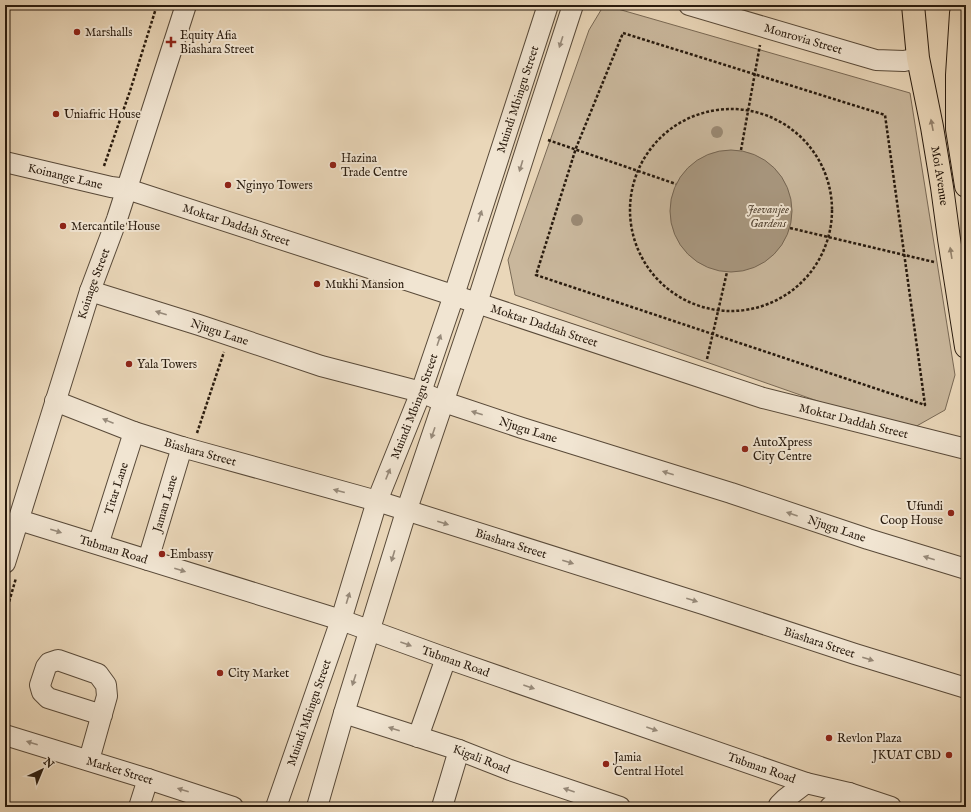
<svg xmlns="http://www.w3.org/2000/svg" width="971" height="812" font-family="'IM FELL English',serif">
<rect width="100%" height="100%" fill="#ead7b9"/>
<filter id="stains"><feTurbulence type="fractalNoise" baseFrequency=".005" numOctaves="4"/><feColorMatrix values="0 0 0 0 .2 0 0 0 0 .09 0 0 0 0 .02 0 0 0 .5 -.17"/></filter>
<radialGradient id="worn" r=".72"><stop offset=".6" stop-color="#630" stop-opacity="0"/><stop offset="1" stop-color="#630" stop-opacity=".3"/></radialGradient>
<polygon fill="#c9b79c" stroke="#796955" points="604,5 910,93 955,375 945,410 906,432 515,295 508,260 589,30"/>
<circle fill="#a8977f" stroke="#756552" cx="731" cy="211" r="61"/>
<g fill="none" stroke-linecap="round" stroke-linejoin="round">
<g stroke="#594a39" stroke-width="22">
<g id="minor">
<path id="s1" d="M689,5L876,60L904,61L918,58"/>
<path id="s2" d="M5,162L111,187L127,189L477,303L763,398L966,449"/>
<path id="s3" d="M90,291L199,325L321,366L421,392L444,402L522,428L731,493L868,539L966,569"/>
<path id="s4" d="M55,401L134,432L182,447L377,501L703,604L855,654L966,688"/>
<path id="s5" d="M19,520L341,620L446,658L806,783L849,793L891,807"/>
<path id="s6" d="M101,545L99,542L134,432"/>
<path id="s7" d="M148,560L182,447"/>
<path id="s8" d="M5,563L90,291L117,219L186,5"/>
<path id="s9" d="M344,713L459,750L510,770L620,807"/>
<path id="s10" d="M5,735L148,779L233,807"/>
<polyline points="418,737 446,658"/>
<polyline points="89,760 107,696 106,685 98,674 58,660 49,663 46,667 40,685 42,692 48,698 102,715"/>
<polyline points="779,805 785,799 806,783"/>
<polyline points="139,807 148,779"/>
<path id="s11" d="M276,807L341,620L377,501L421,392L454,295L548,5"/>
<polyline points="317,807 344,713 406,512 477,303 531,134 573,5"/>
<polyline points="442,807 459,750"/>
<polyline points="830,807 849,793"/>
</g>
</g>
<g stroke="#291b0e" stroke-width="24">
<g id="major">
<path id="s12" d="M913,5L918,58L932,127L942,187L949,239L966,347"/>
<polyline points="966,6 961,13 957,75 957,129 966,186"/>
</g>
</g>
<g stroke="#291b0e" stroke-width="2.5" stroke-dasharray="3 2" stroke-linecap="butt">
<polygon points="623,33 885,115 925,405 536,275 576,148"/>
<circle cx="731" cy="210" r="101"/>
<polyline points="548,140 676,184"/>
<polyline points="741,150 760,45"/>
<polyline points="104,166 130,91 157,5"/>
<polyline points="790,228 934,262"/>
<polyline points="707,359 727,272"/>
<polyline points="197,433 224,352"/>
<polyline points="5,616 16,578"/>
</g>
<use href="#minor" stroke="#f1e5d2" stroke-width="20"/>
<use href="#major" stroke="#ead7b9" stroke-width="22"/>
</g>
<g fill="#9a8973">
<circle cx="717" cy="132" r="6"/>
<circle cx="577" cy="220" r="6"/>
</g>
<defs><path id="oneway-solid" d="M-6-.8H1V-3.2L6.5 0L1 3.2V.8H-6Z"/></defs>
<g fill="#978a7a">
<use href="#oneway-solid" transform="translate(561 42) rotate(108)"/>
<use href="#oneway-solid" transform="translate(521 166) rotate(107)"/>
<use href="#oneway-solid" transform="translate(480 216) rotate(-72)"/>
<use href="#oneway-solid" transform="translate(161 313) rotate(-163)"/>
<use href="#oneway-solid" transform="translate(439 340) rotate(-71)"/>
<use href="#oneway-solid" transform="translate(477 413) rotate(-162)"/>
<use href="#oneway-solid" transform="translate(108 421) rotate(-158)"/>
<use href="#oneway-solid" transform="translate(433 433) rotate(109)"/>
<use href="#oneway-solid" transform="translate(668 473) rotate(-162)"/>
<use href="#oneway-solid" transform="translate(388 474) rotate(-68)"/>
<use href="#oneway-solid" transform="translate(339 491) rotate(-165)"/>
<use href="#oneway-solid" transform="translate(792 514) rotate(-161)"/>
<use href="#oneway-solid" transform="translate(443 523) rotate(17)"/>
<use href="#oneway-solid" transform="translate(56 531) rotate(17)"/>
<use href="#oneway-solid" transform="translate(393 556) rotate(107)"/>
<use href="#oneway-solid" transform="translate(929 558) rotate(-163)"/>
<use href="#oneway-solid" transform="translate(568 562) rotate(17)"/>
<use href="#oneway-solid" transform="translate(180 570) rotate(17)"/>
<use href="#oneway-solid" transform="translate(348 598) rotate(-73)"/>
<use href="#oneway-solid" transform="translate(692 600) rotate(17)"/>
<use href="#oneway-solid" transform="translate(406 644) rotate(20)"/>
<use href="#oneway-solid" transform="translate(868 659) rotate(17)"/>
<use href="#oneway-solid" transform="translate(354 680) rotate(108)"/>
<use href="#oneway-solid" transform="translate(529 687) rotate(19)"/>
<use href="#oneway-solid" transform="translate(394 729) rotate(-162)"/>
<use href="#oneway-solid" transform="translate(652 729) rotate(19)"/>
<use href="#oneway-solid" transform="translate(32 743) rotate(-163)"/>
<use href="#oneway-solid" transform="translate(183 790) rotate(-162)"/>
<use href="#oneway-solid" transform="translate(569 790) rotate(-161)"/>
</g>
<g fill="#93826c">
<use href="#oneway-solid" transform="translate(932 125) rotate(-101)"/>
<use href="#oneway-solid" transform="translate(951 253) rotate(-99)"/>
</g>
<g fill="#8f2418" stroke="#f1e5d2" stroke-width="1.5">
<circle cx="77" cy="32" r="4"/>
<path d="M169 36h4v4h4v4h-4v4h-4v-4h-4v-4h4z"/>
<circle cx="56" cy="114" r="4"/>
<circle cx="333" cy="165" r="4"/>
<circle cx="228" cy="185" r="4"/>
<circle cx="63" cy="226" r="4"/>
<circle cx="317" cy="284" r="4"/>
<circle cx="129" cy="364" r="4"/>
<circle cx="745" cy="449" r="4"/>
<circle cx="951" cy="513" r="4"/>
<circle cx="162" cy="554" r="4"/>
<circle cx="220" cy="673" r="4"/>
<circle cx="829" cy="738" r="4"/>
<circle cx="949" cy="755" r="4"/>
<circle cx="606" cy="764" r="4"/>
</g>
<g text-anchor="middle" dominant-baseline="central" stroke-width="4" stroke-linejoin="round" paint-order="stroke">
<g font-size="12" fill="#291b0e" stroke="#f1e5d2" text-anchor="start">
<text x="85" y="32">Marshalls</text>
<text x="180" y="35">Equity Afia<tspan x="180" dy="14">Biashara Street</tspan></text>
<text x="64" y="114">Uniafric House</text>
<text x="341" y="158">Hazina<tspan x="341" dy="14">Trade Centre</tspan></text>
<text x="236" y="185">Nginyo Towers</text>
<text x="71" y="226">Mercantile House</text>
<text x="325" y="284">Mukhi Mansion</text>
<text x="137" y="364">Yala Towers</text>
<text x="753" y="442">AutoXpress<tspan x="753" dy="14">City Centre</tspan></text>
<text x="943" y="506" text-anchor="end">Ufundi<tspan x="943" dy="14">Coop House</tspan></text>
<text x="170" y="554">Embassy</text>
<text x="228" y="673">City Market</text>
<text x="837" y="738">Revlon Plaza</text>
<text x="941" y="755" text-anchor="end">JKUAT CBD</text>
<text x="614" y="757">Jamia<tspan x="614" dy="14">Central Hotel</tspan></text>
</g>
<g font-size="12" fill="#291b0e" stroke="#f1e5d2">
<text stroke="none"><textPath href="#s1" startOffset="119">Monrovia Street</textPath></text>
<text stroke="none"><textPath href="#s11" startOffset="748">Muindi Mbingu Street</textPath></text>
<text stroke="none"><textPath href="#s2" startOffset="62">Koinange Lane</textPath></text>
<text stroke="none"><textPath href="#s12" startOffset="173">Moi Avenue</textPath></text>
<text stroke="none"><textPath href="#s2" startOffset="240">Moktar Daddah Street</textPath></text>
<text stroke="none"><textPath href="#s8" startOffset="293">Koinage Street</textPath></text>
<text stroke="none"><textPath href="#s2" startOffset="564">Moktar Daddah Street</textPath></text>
<text stroke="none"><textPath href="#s3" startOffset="136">Njugu Lane</textPath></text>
<text stroke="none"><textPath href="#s11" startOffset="424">Muindi Mbingu Street</textPath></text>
<text stroke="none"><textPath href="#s2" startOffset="888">Moktar Daddah Street</textPath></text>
<text stroke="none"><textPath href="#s3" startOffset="460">Njugu Lane</textPath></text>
<text stroke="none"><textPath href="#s4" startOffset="154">Biashara Street</textPath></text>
<text stroke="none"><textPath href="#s6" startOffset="60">Titar Lane</textPath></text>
<text stroke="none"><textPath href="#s7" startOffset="59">Jaman Lane</textPath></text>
<text stroke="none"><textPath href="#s3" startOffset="784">Njugu Lane</textPath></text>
<text stroke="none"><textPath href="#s4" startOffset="478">Biashara Street</textPath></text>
<text stroke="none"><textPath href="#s5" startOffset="99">Tubman Road</textPath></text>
<text stroke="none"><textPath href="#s4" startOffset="802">Biashara Street</textPath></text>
<text stroke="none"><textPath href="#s5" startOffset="459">Tubman Road</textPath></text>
<text stroke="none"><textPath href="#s11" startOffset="100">Muindi Mbingu Street</textPath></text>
<text stroke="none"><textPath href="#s9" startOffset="145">Kigali Road</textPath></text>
<text stroke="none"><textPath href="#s5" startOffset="783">Tubman Road</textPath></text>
<text stroke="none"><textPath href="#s10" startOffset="120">Market Street</textPath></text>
</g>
<g font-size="12" font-style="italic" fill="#594a39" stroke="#f1e5d2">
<text x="768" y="209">Jeevanjee<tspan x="768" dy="14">Gardens</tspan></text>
</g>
</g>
<rect width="971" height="812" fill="none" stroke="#ead7b9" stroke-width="20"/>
<rect x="6" y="6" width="959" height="800" fill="none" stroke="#291b0e" stroke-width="2"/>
<rect x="10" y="10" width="951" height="792" fill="none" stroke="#291b0e"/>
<g transform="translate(42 770) rotate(44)" stroke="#f1e5d2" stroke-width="3" paint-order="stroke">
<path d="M0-3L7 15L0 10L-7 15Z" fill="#291b0e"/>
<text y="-6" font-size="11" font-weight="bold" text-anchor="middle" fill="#291b0e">N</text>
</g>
<rect width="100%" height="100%" filter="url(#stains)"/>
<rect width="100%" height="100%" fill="url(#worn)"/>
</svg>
